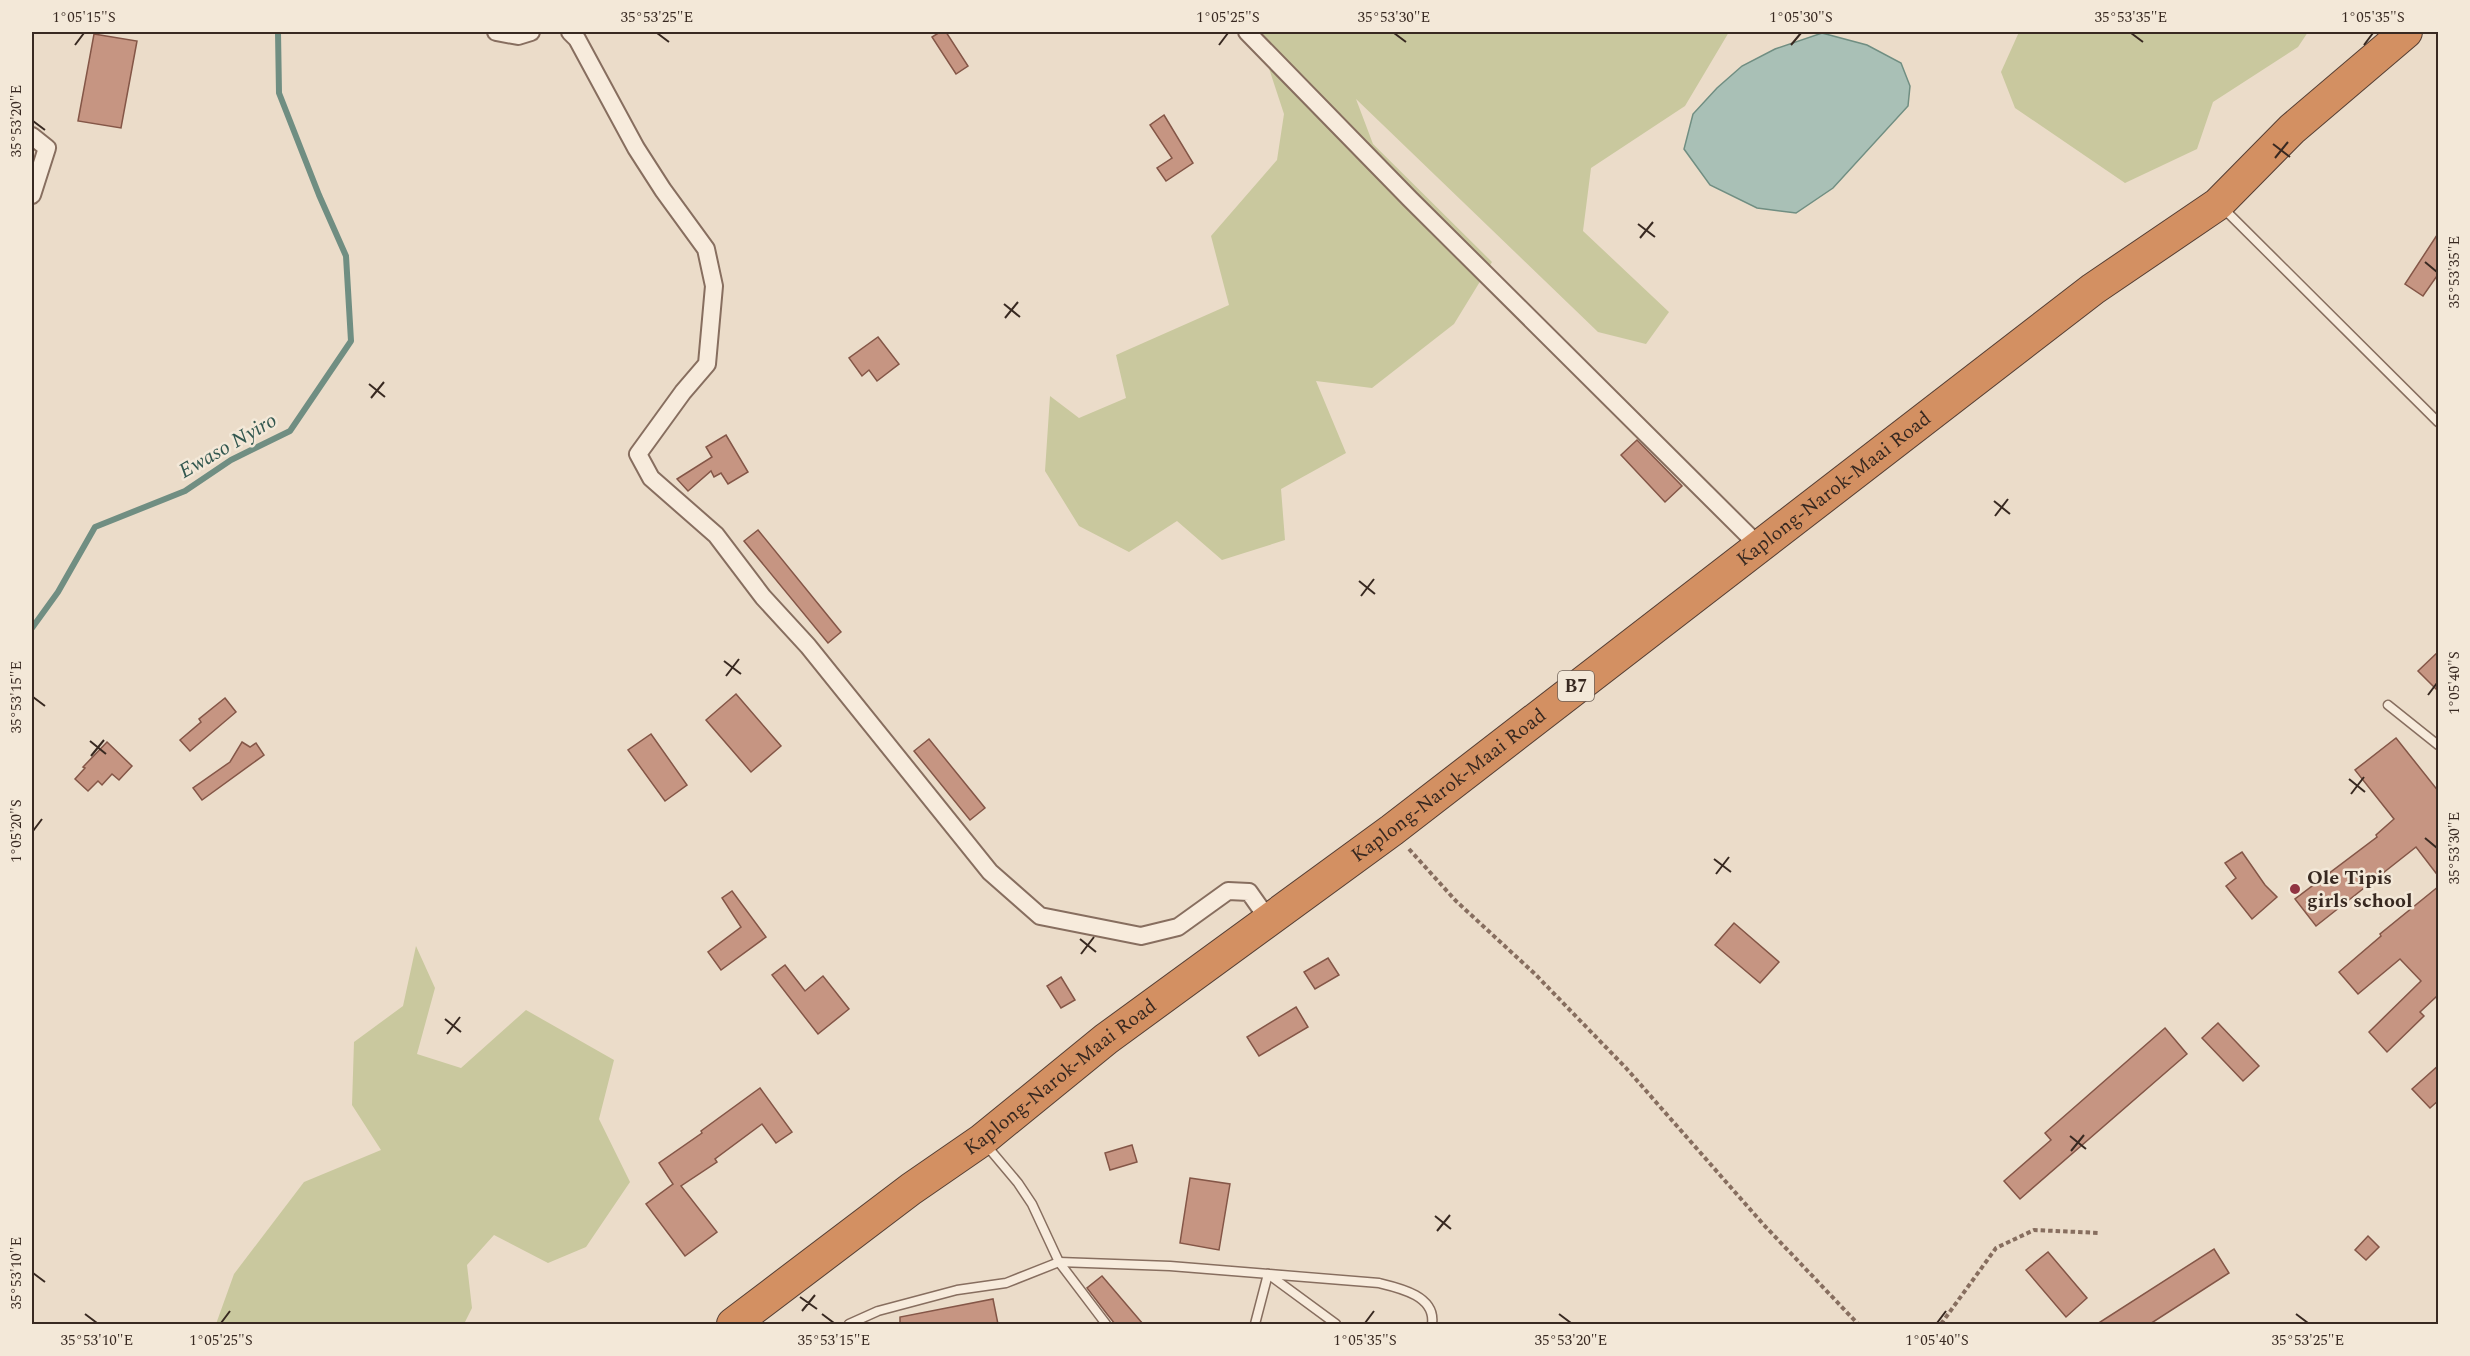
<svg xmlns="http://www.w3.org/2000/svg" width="2470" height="1356" font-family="Spectral,serif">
<rect width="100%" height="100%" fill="#ebdcc9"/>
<g fill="#c9c89e">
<polygon points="1257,32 1729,32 1685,106 1591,168 1583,231 1669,312 1646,344 1598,332 1356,99 1373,144 1492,262 1454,324 1372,388 1316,381 1346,453 1281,489 1285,540 1222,560 1177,521 1129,552 1079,526 1045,471 1050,396 1079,418 1126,398 1116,355 1229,305 1211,236 1277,160 1284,114"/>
<polygon points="2019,32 2308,32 2298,47 2213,102 2197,149 2125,183 2015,108 2001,72"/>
<polygon points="416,946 435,988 417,1054 461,1068 526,1010 614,1060 599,1119 630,1182 586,1247 548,1263 494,1235 467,1265 472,1308 464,1324 216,1324 234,1274 304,1182 381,1150 352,1105 354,1042 403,1006"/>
</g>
<polygon fill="#a9c0b6" stroke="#708e82" stroke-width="1.5" points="1822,33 1867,45 1901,63 1910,86 1908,106 1833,188 1796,213 1757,208 1710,185 1684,149 1693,114 1717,88 1742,66 1775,49"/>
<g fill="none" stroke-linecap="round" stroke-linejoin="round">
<polyline stroke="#708e82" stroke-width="6" points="32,628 58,592 95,527 185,491 231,460 290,431 351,341 346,256 319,195 279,93 278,32"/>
</g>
<g fill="#c69582" stroke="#845647" stroke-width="1.5">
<polygon points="940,32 946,32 968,66 956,74 932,37"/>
<polygon points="94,34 137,41 121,128 78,121"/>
<polygon points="1164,115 1193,163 1166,181 1157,168 1172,158 1150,125"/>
<polygon points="2439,232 2439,273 2423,296 2405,284"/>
<polygon points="878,337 899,364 877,381 869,370 862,376 849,358"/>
<polygon points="726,435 748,472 728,484 721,473 714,477 711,471 688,491 677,479 712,457 706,447"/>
<polygon points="1637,440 1682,486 1665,502 1621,455"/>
<polygon points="758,530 841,632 828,643 744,541"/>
<polygon points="2439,651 2439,692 2418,671"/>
<polygon points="736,694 781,746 751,772 706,720"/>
<polygon points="225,698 236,712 190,751 180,740 201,722 199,719"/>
<polygon points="651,734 687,785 665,801 628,750"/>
<polygon points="2396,738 2439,792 2439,877 2416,847 2316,926 2295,899 2377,837 2376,835 2394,819 2355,770"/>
<polygon points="929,739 985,808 970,820 914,751"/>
<polygon points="107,742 132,766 119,780 112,774 102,785 98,781 88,791 75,779 85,768 83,767"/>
<polygon points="242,742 250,747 256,743 264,755 202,800 193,788 230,762"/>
<polygon points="2242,852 2265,885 2277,897 2252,919 2226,886 2236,878 2225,863"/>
<polygon points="2439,886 2439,999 2436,997 2420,1012 2424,1016 2387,1052 2369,1032 2421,981 2400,959 2358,994 2339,972 2381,936 2380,934"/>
<polygon points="732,891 766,937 721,970 708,952 741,927 722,898"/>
<polygon points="1734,923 1779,962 1760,983 1715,945"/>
<polygon points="1328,958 1339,975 1315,989 1304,972"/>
<polygon points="785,965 805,991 823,976 849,1009 818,1034 772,975"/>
<polygon points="1061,977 1075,1000 1061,1008 1047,986"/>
<polygon points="1296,1007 1308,1027 1259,1056 1247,1037"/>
<polygon points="2218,1023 2259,1066 2243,1081 2202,1038"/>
<polygon points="2165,1028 2187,1054 2020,1199 2004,1181 2051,1140 2045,1133"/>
<polygon points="2439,1065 2439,1100 2430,1108 2412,1089"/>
<polygon points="760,1088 792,1132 776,1143 762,1124 715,1159 717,1162 681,1186 717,1232 685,1256 646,1204 673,1184 659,1163 702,1133 701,1131"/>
<polygon points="1132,1145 1137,1162 1110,1170 1105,1153"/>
<polygon points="1190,1178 1230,1184 1219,1250 1180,1243"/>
<polygon points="2368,1236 2379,1247 2366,1260 2355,1250"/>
<polygon points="2214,1249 2229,1273 2150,1324 2097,1324"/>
<polygon points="2048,1252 2087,1298 2066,1317 2026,1270"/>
<polygon points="1102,1276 1143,1324 1115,1324 1107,1314 1087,1288"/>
<polygon points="993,1299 998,1324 900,1324 900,1317"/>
</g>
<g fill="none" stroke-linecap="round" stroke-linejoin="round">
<g stroke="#876e5f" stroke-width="11">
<g id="lane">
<polyline points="2223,208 2438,422"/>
<polyline points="2388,705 2438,745"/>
<polyline points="986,1145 1018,1183 1032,1204 1059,1262 1106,1324"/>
<polyline points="1268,1274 1336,1324"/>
<path d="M849,1324L878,1311L957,1290L1006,1283L1059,1262L1170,1266L1379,1283C1400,1288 1436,1296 1432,1324"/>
<polyline points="1255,1324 1268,1274"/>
</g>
</g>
<g stroke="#876e5f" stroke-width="20">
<g id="street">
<polyline points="496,32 518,36 531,32"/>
<polyline points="570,32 577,39 636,148 663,190 706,249 714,286 707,364 683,392 638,454 651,478 716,535 763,597 808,646 990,872 1040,916 1141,936 1178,927 1228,891 1249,892 1268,919"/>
<polyline points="1247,32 1410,199 1759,546"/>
<polyline points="32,136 47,148 32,195"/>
</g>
</g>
<g stroke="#553e33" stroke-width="34">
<g id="highway">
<path id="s1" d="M733,1324L911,1189L982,1140L1106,1039L1392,830L2093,289L2218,204L2292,129L2406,32"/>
</g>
</g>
<g stroke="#876e5f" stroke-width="4" stroke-dasharray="4.5 3" stroke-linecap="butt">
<polyline points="1409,849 1456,901 1535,974 1626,1068 1763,1224 1858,1324"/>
<polyline points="1941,1324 1996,1248 2034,1230 2100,1233"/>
</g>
<use href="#lane" stroke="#f7ebdc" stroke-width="8"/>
<use href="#street" stroke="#f7ebdc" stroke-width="16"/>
<use href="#highway" stroke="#d39062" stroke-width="32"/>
</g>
<path fill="none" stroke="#382921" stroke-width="2" d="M657,33L669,42M1394,33L1406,42M2131,33L2143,42M75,45L84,33M1219,45L1228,33M1791,45L1801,33M2364,45L2373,33M33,121L45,130M2273,144L2290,157M2275,158L2288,142M1638,224L1655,237M1640,238L1653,222M2425,262L2437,272M1004,304L1020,317M1005,318L1018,302M369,384L385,397M371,398L384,382M1994,501L2010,514M1995,516L2008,499M1359,581L1375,594M1361,596L1374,579M724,661L741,674M726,676L739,659M2428,695L2437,683M33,697L45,706M90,741L106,754M91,756L104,740M2349,779L2365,792M2351,794L2364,777M33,831L42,819M2425,838L2437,848M1714,859L1731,872M1716,874L1729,857M1080,939L1096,952M1081,954L1094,937M445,1019L461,1032M447,1034L460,1017M2070,1136L2086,1149M2071,1151L2084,1135M1435,1216L1451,1229M1437,1231L1450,1215M33,1273L45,1282M800,1297L817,1309M802,1311L815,1295M85,1314L97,1323M822,1314L834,1323M1559,1314L1571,1323M2296,1314L2308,1323M221,1323L230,1311M1365,1323L1374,1311M1937,1323L1946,1311"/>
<circle fill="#913442" stroke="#f3e8d8" stroke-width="2" cx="2295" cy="889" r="6"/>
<g text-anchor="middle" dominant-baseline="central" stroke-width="5" stroke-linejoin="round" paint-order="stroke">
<rect fill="#f3e8d8" stroke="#706258" stroke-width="1.5" x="1558" y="671" width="36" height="30" rx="4.5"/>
<g font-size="18" font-weight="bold" fill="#382921">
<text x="1576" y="686">B7</text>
</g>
<g font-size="20" fill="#382921" stroke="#f3e8d8">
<text stroke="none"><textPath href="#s1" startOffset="1382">Kaplong-Narok-Maai Road</textPath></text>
<text stroke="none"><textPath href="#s1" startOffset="896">Kaplong-Narok-Maai Road</textPath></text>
<text stroke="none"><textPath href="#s1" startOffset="410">Kaplong-Narok-Maai Road</textPath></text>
</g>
<g font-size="20" font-weight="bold" fill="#382921" stroke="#f3e8d8" text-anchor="start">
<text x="2307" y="878">Ole Tipis<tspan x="2307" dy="23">girls school</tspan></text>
</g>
<g font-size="21" font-style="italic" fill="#32574f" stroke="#f3e8d8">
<text transform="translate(228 446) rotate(-30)">Ewaso Nyiro</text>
</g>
</g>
<rect width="2470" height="1356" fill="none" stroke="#f3e8d8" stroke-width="66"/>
<rect x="33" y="33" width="2404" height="1290" fill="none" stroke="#382921" stroke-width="2"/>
<g font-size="15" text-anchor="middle" fill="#382921">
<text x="84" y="22">1°05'15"S</text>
<text x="657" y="22">35°53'25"E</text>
<text x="1228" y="22">1°05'25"S</text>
<text x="1394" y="22">35°53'30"E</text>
<text x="1801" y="22">1°05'30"S</text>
<text x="2131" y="22">35°53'35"E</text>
<text x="2373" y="22">1°05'35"S</text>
<text transform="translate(16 121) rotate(-90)" y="5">35°53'20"E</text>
<text transform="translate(2454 272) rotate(-90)" y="5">35°53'35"E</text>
<text transform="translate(2454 683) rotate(-90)" y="5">1°05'40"S</text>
<text transform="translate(16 697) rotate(-90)" y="5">35°53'15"E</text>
<text transform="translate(16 831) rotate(-90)" y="5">1°05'20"S</text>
<text transform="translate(2454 848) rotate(-90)" y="5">35°53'30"E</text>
<text transform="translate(16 1273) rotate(-90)" y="5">35°53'10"E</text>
<text x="97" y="1345">35°53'10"E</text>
<text x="221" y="1345">1°05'25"S</text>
<text x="834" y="1345">35°53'15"E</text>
<text x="1365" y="1345">1°05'35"S</text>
<text x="1571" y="1345">35°53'20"E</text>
<text x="1937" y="1345">1°05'40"S</text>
<text x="2308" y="1345">35°53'25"E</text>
</g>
</svg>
